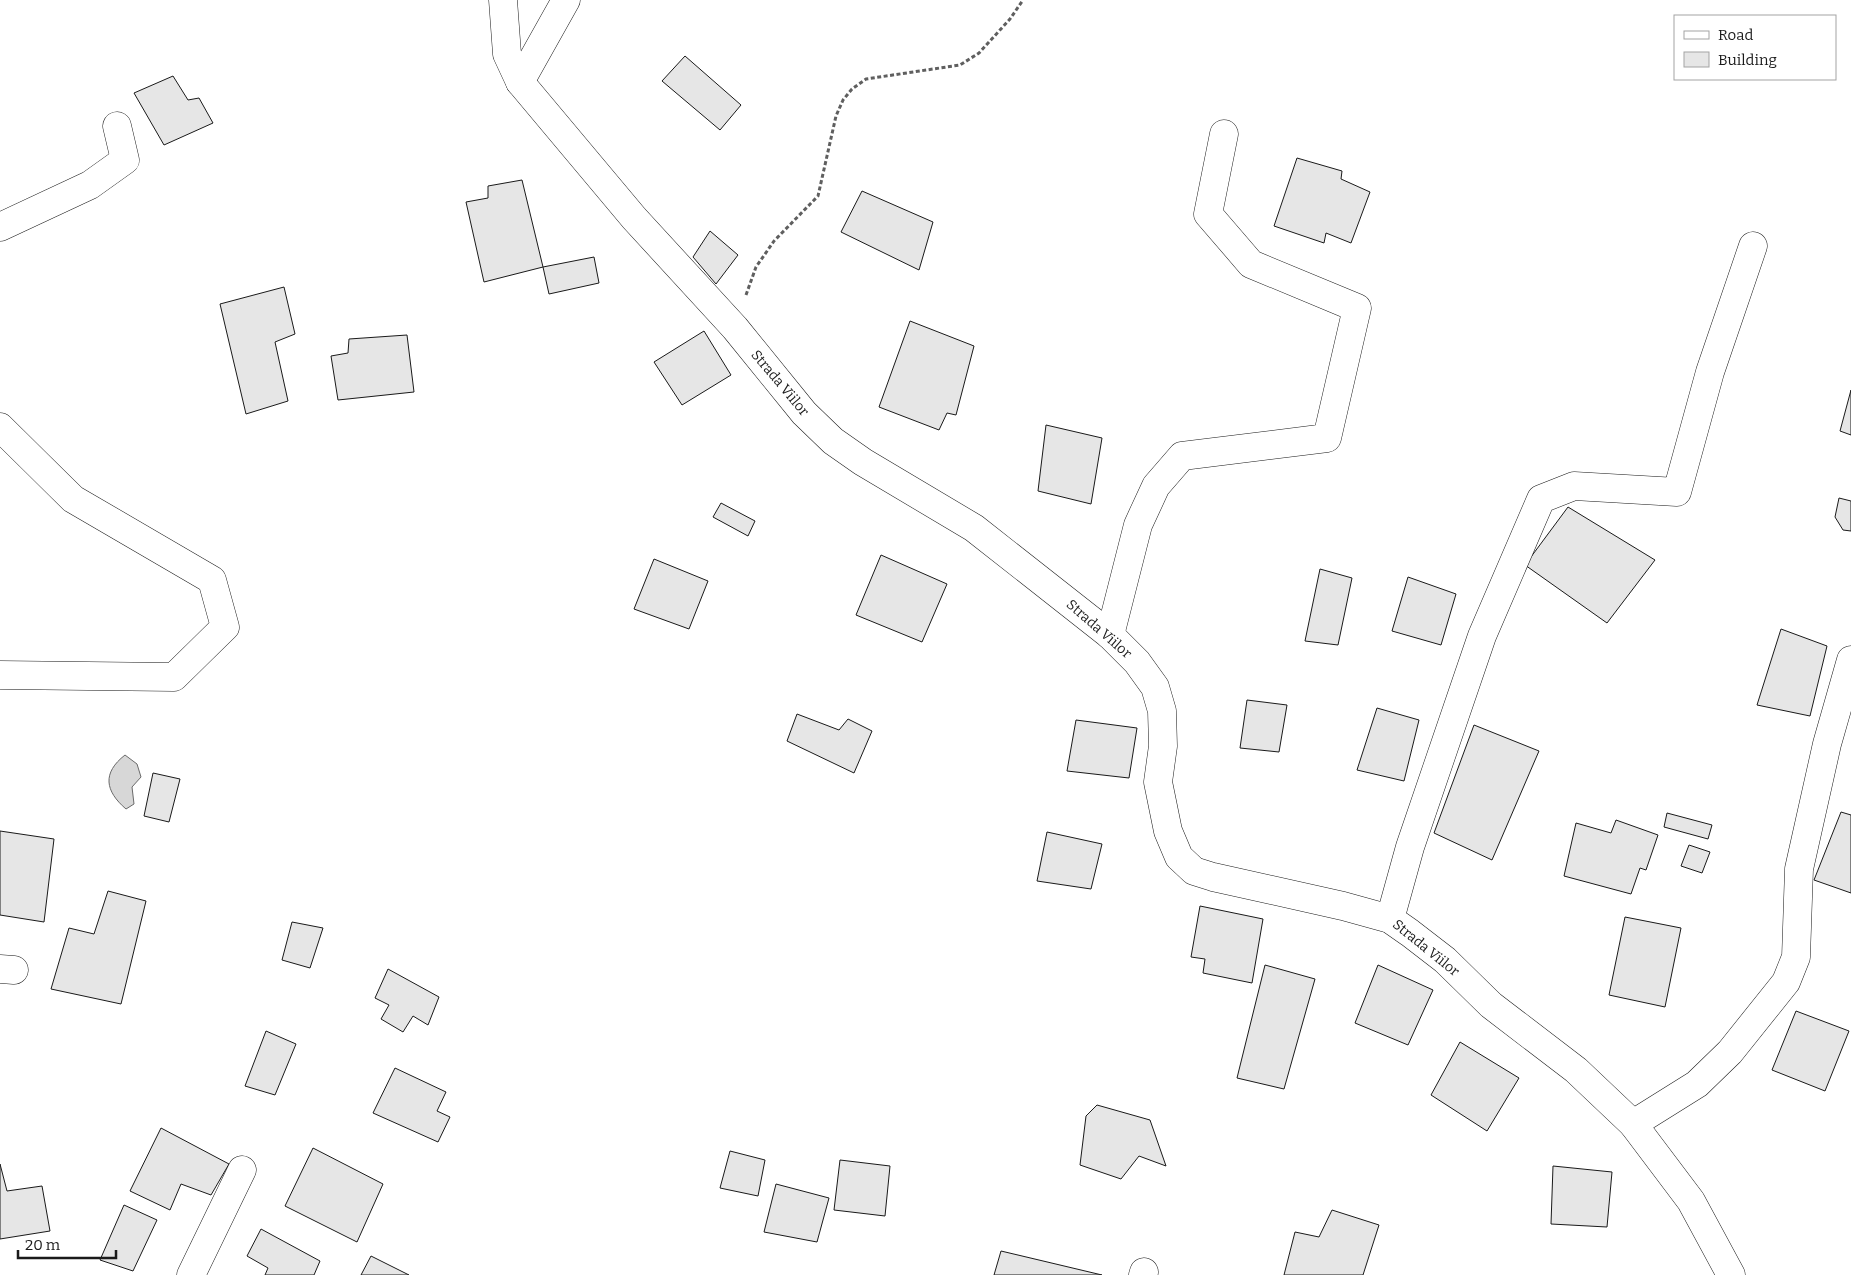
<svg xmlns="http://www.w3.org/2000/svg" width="1851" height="1275" font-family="Bitter,serif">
<rect width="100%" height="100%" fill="#fff"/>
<path fill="#d7d7d7" stroke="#6a6a6a" d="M125,755L137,764L141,777L132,787L134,804L126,809C105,791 102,773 125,755Z"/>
<g fill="#e6e6e6" stroke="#1a1a1a">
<polygon points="685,56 741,105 720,130 662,81"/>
<polygon points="173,76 188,100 199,98 213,123 164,145 134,93"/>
<polygon points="1297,158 1342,171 1341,179 1370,192 1351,243 1326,233 1324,243 1274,226"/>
<polygon points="522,180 543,267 484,282 466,202 488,198 488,186"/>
<polygon points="862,191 933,222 919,270 841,232"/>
<polygon points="710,231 738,255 716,284 693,257"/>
<polygon points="594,257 599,283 549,294 543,267"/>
<polygon points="284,287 295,334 275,342 288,401 246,414 220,304"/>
<polygon points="910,321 974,346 956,415 947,413 939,430 879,407"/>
<polygon points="704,331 731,375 682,405 654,362"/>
<polygon points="407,335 414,392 338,400 331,356 348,353 349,339"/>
<polygon points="1851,390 1851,435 1840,431"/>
<polygon points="1046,425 1102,438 1091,504 1038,491"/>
<polygon points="1839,498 1851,501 1851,531 1843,530 1835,517"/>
<polygon points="721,503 755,521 748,536 713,517"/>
<polygon points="1568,507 1655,560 1607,623 1525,565"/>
<polygon points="881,555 947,584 922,642 856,615"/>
<polygon points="654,559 708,581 689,629 634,609"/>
<polygon points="1320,569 1352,578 1338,645 1305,641"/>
<polygon points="1408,577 1456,594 1441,645 1392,631"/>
<polygon points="1781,629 1827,646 1810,716 1757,705"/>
<polygon points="1247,700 1287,705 1279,752 1240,748"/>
<polygon points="1377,708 1419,720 1404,781 1357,770"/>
<polygon points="797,714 839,730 848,719 872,731 854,773 787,741"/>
<polygon points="1076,720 1137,728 1129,778 1067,771"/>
<polygon points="1474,725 1539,751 1492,860 1434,833"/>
<polygon points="153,773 180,779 169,822 144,816"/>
<polygon points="1841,812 1851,815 1851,893 1814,880"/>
<polygon points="1667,813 1712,825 1708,839 1664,827"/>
<polygon points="1616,820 1658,835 1646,870 1640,868 1631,894 1564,876 1576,823 1611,833"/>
<polygon points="0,831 54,839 44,922 0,915"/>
<polygon points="1047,832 1102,844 1091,889 1037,881"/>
<polygon points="1689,845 1710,852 1702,873 1681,866"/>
<polygon points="108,891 146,901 121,1004 51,989 69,928 94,934"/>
<polygon points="1200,906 1263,919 1252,983 1203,973 1205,959 1191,957"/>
<polygon points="1625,917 1681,928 1665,1007 1609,995"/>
<polygon points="292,922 323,928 310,968 282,960"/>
<polygon points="1265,965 1315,979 1284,1089 1237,1078"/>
<polygon points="1378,965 1433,990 1408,1045 1355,1023"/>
<polygon points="388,969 439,997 428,1025 413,1016 403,1032 381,1019 389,1005 375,998"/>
<polygon points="1796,1011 1849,1031 1825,1091 1772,1070"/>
<polygon points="266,1031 296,1044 275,1095 245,1086"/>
<polygon points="1460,1042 1519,1078 1487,1131 1431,1095"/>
<polygon points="395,1068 446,1092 437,1111 450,1117 438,1142 373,1113"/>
<polygon points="1097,1105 1150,1120 1166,1166 1139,1156 1121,1179 1080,1165 1086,1116"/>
<polygon points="161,1128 229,1164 211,1195 181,1184 170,1210 130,1191"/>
<polygon points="313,1148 383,1184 357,1242 285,1206"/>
<polygon points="730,1151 765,1160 758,1196 720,1188"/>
<polygon points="840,1160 890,1166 885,1216 834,1210"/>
<polygon points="0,1164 7,1191 42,1186 50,1231 0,1239"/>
<polygon points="1553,1166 1612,1172 1607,1227 1551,1224"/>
<polygon points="776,1184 829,1198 817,1242 764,1232"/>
<polygon points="124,1205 157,1220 133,1271 100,1260"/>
<polygon points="1332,1210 1379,1225 1363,1275 1284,1275 1295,1232 1319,1237"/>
<polygon points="261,1229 320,1261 314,1275 265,1275 268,1268 247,1256"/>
<polygon points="1001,1251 1102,1275 994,1275"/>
<polygon points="371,1256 409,1275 361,1275"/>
</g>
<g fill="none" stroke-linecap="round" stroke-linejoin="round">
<g stroke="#1a1a1a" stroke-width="29">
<g id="minor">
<polyline points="503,0 507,54 520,82 634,218 735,328 804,413 833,441 863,462 974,528 1110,635 1137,662 1155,687 1162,711 1163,746 1158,782 1168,831 1179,857 1194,871 1213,877 1343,906 1390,919 1410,933 1445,960 1491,1005 1576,1070 1633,1124 1691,1201 1731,1275"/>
<polyline points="520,82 566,0"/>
<polyline points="0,227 90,185 125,160 117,126"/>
<polyline points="0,427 73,499 212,580 225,627 174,677 0,675"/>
<polyline points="1110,635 1138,525 1156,486 1182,456 1327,438 1357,308 1251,264 1208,214 1224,134"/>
<polyline points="1390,919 1410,847 1482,636 1541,499 1574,486 1677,492 1710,372 1753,246"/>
<polyline points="0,969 14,970"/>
<polyline points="1633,1124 1697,1084 1730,1052 1786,982 1796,957 1799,869 1827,744 1851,660"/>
<polyline points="191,1275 242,1170"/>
<polyline points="1143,1275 1144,1272"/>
</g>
</g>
<polyline stroke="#5f5f5f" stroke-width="3" stroke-dasharray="4 2.5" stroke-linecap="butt" points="746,295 756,267 774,241 818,196 836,116 843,100 852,89 866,79 960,65 979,53 1010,19 1023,0"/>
<use href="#minor" stroke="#fff" stroke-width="28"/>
</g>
<g text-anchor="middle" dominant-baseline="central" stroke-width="4" stroke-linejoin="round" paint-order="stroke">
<g font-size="14" fill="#1a1a1a" stroke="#fff">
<text transform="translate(780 383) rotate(50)">Strada Viilor</text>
<text transform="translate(1099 629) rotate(41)">Strada Viilor</text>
<text transform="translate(1426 948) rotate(39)">Strada Viilor</text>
</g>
</g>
<rect x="1674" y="15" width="162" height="65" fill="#ffffff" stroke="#a3a3a3"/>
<rect x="1684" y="31" width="25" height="8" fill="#ffffff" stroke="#a3a3a3"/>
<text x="1718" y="40" font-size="15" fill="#1a1a1a">Road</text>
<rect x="1684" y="52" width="25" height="15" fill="#e6e6e6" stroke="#a3a3a3"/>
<text x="1718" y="65" font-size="15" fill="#1a1a1a">Building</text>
<path d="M18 1250v8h98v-8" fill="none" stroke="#1a1a1a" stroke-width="2.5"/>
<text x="25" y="1250" font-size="15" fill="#1a1a1a" stroke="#ffffff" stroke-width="4" paint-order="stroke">20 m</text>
</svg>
